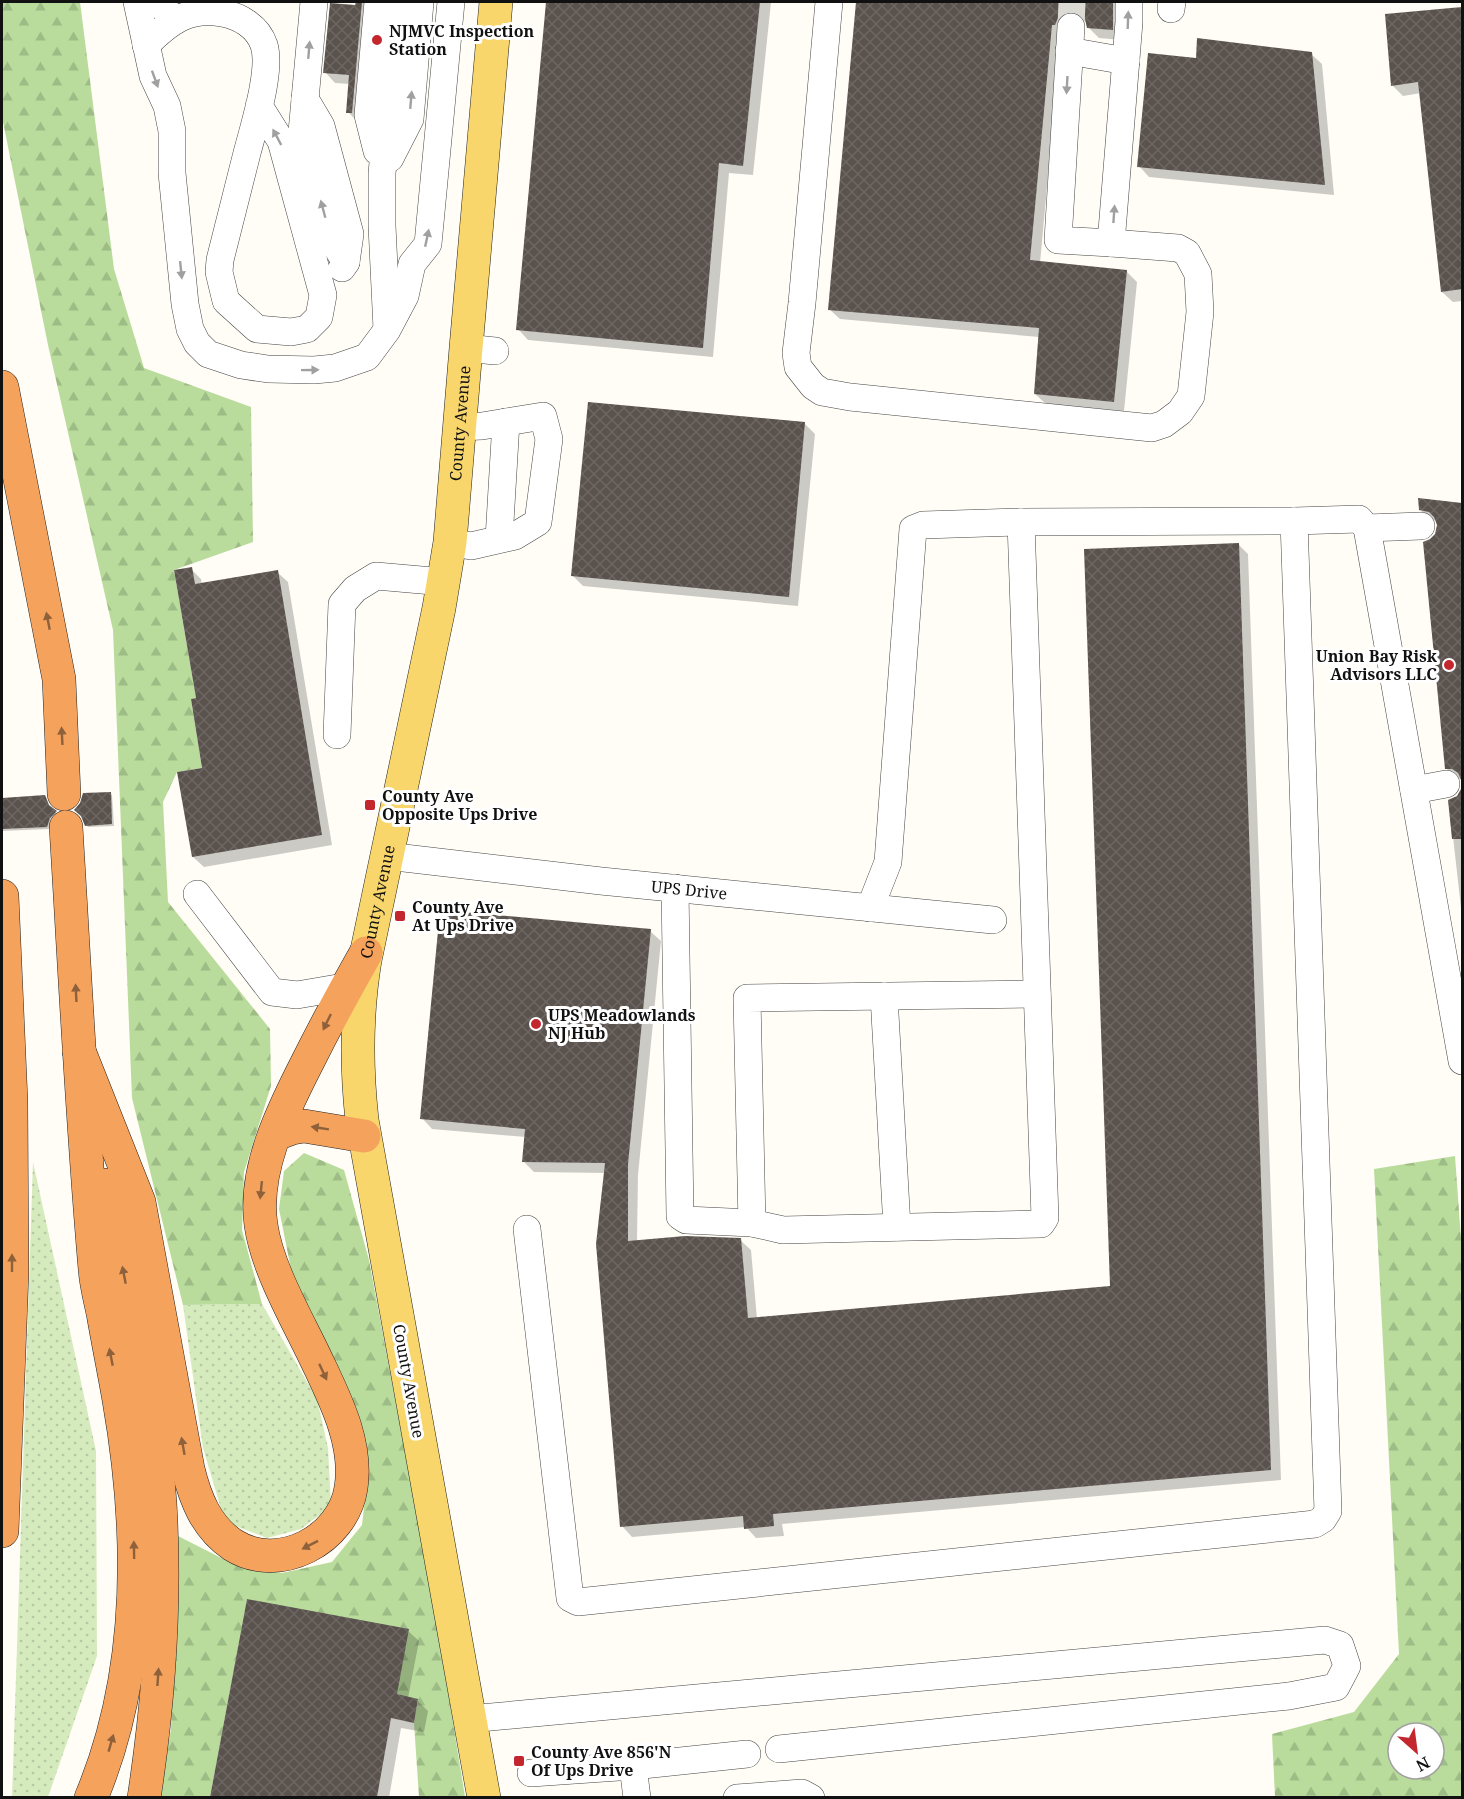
<svg xmlns="http://www.w3.org/2000/svg" width="1464" height="1799" font-family="'Noto Serif',serif">
<defs>
<pattern id="grass-dots" width="8" height="8" patternUnits="userSpaceOnUse" patternTransform="scale(1.5)"><rect width="8" height="8" fill="#d5ebbd"/><path d="M2 2h.1M6 6h.1" fill="none" stroke="#b6c8a1" stroke-width="1.8" stroke-linecap="round"/></pattern>
<pattern id="forest-firs" width="22" height="20" patternUnits="userSpaceOnUse" patternTransform="scale(1.5)"><rect width="22" height="20" fill="#b9dc9c"/><path d="M5 1l3.5 6h-7zM16 11l3.5 6h-7z" fill="#9ebc85"/></pattern>
<pattern id="building-cross-hatch" width="8" height="8" patternUnits="userSpaceOnUse" patternTransform="scale(1.5)"><rect width="8" height="8" fill="#5a524d"/><path d="M0 0l8 8M0 8l8-8" fill="none" stroke="#6d6662"/></pattern>
</defs>
<rect width="100%" height="100%" fill="#fffdf5"/>
<g fill="url(#grass-dots)">
<polygon points="33,1162 96,1451 97,1656 48,1797 12,1798"/>
<polygon points="262,1304 317,1399 328,1448 331,1506 301,1529 267,1538 225,1522 203,1448 183,1305"/>
</g>
<g fill="url(#forest-firs)" fill-rule="evenodd">
<polygon points="2,2 80,2 114,269 144,368 251,407 253,542 174,570 196,698 191,699 202,768 177,772 163,802 168,902 270,1029 271,1086 244,1172 242,1230 262,1304 183,1305 132,1098 113,630 48,345 2,117"/>
<polygon points="304,1153 344,1170 369,1260 436,1617 465,1797 419,1797 414,1723 418,1700 397,1694 247,1600 210,1797 159,1798 171,1729 178,1536 237,1566 282,1573 332,1562 362,1525 368,1472 292,1274 279,1209 284,1171"/>
<path d="M1455,1156L1462,1253V1797H1275L1272,1734L1354,1712L1399,1654L1374,1169ZM1398,1733H1434V1769H1398Z"/>
</g>
<g fill="#0003">
<polygon points="357,2 377,2 358,122 348,112 350,84 335,83 325,72 357,7"/>
<polygon points="547,2 771,2 753,175 729,173 713,357 528,340 518,329"/>
<polygon points="858,2 1129,2 1122,40 1099,38 1088,27 1087,22 1084,21 1074,23 1061,34 1040,263 1126,271 1137,282 1124,411 1046,404 1035,394 1039,337 840,319 829,309"/>
<polygon points="1462,8 1462,301 1453,302 1442,292 1421,93 1403,96 1393,86 1387,15"/>
<polygon points="1311,54 1322,64 1334,195 1149,177 1139,166 1197,60"/>
<polygon points="805,424 815,434 798,606 583,586 573,576"/>
<polygon points="1453,504 1462,504 1462,780 1456,778 1446,768 1431,540 1436,535 1438,525 1437,521 1431,520 1420,510"/>
<polygon points="1238,544 1248,554 1281,1480 782,1524 784,1536 756,1538 746,1527 632,1537 622,1526 605,1173 534,1172 523,1161 526,1137 432,1129 422,1118 650,931 661,941 638,1175 637,1241 740,1240 751,1250 757,1319 1111,1287"/>
<polygon points="191,569 201,579 202,585 277,572 288,582 332,845 204,867 193,857 204,769 197,700"/>
<polygon points="1462,789 1462,917 1449,801 1458,797"/>
<polygon points="110,793 112,795 114,826 88,827 86,825"/>
<polygon points="45,797 50,808 57,814 51,820 49,829 2,831 2,799"/>
<polygon points="1461,1189 1462,1189 1462,1209"/>
<polygon points="249,1601 408,1631 419,1641 408,1698 418,1701 428,1711 424,1732 401,1728 389,1798 211,1798"/>
</g>
<g fill="url(#building-cross-hatch)">
<polygon points="356,2 362,2 352,113 346,113 349,75 323,73 330,3 355,5"/>
<polygon points="546,2 760,2 743,166 719,163 703,348 516,330"/>
<polygon points="856,2 1113,2 1113,30 1087,28 1085,19 1080,14 1073,11 1063,13 1058,18 1055,25 1052,25 1030,260 1127,270 1114,402 1034,394 1039,328 828,310"/>
<polygon points="1462,7 1462,289 1441,292 1418,82 1391,86 1385,14"/>
<polygon points="1197,38 1312,52 1325,185 1137,167 1148,53 1196,58"/>
<polygon points="588,402 805,422 789,597 571,576"/>
<polygon points="1418,498 1462,503 1462,839 1452,839 1448,800 1457,796 1461,789 1462,782 1458,773 1452,769 1445,769 1423,542 1430,539 1435,534 1437,525 1434,517 1429,512 1419,510"/>
<polygon points="1239,543 1271,1470 773,1514 774,1526 744,1529 743,1516 620,1527 596,1244 605,1163 522,1162 525,1129 420,1119 440,910 651,929 628,1164 628,1241 685,1236 741,1238 748,1318 1110,1286 1084,549"/>
<polygon points="192,567 195,584 278,570 322,835 192,857 177,772 202,768 191,699 196,698 174,570"/>
<polygon points="111,792 112,824 85,826 81,816 74,810 80,803 83,793"/>
<polygon points="45,795 49,805 57,811 50,818 47,827 2,829 2,798"/>
<polygon points="247,1599 409,1629 397,1694 418,1699 414,1723 391,1718 377,1797 210,1797"/>
</g>
<g fill="none" stroke-linecap="round" stroke-linejoin="round">
<polyline stroke="#dbdad3" stroke-width="27" stroke-dasharray="27 14" stroke-linecap="butt" points="1071,27 1072,2"/>
<g stroke="#444" stroke-width="28">
<g id="minor">
<polyline points="137,2 153,76 167,106 172,131 172,173 185,304 190,329 197,343 208,354 241,365 268,369 314,370 335,368 367,357 387,330 405,296 412,264 428,244 451,2"/>
<polyline points="158,2 175,20"/>
<polyline points="314,2 302,132 331,239 346,262"/>
<polyline points="829,2 802,303 796,353 798,367 813,386 822,392 850,397 1152,428 1164,424 1180,412 1191,396 1200,312 1198,274 1187,253 1178,248 1111,243"/>
<polyline points="1171,9 1172,2"/>
<polyline points="1071,27 1058,240 1111,243 1129,22 1129,2"/>
<path d="M146,45C169,22 188,7 222,13C240,16 258,27 264,45C272,70 254,126 247,153C238,188 229,224 220,260L219,272L226,301L257,329L291,332L307,329L319,317L323,295L281,141L259,106"/>
<polyline points="1069,51 1126,61"/>
<polyline points="305,99 321,126 350,234 346,262 342,268"/>
<polyline points="377,151 368,115 378,2"/>
<polyline points="390,158 410,119 420,2"/>
<polyline points="387,329 382,226 382,173 399,2"/>
<polyline points="466,348 495,351"/>
<polyline points="1294,521 1359,519 1367,528 1462,1061"/>
<polyline points="1367,528 1421,526"/>
<polyline points="499,539 506,422"/>
<polyline points="450,542 471,546 515,536 538,522 549,439 543,416 482,426 459,427"/>
<polyline points="337,735 342,604 355,589 376,576 444,582"/>
<polyline points="1414,790 1446,784"/>
<path id="s1" d="M387,856L601,881L993,920"/>
<polyline points="675,888 680,1216 686,1220 752,1223 783,1230 1041,1224 1045,1218 1021,522"/>
<polyline points="197,894 272,992 297,995 361,984"/>
<polyline points="884,996 897,1227"/>
<polyline points="752,1223 747,998 1037,994"/>
<polyline points="527,1229 570,1598 578,1602 1315,1524 1323,1519 1328,1511 1294,521 1021,522 923,525 913,529 888,862 870,908"/>
<polyline points="469,1719 1325,1640 1340,1645 1347,1666 1336,1687 1289,1696 779,1749"/>
<polyline points="633,1766 747,1754"/>
<polyline points="531,1773 633,1766 637,1798"/>
<polyline points="737,1798 802,1793 811,1798"/>
</g>
</g>
<g stroke="#222" stroke-width="34">
<g id="major">
<path id="s2" d="M484,1798L362,1120C356,1065 356,1014 365,960L439,608L450,542L466,348L496,2"/>
</g>
</g>
<g stroke="#222" stroke-width="34">
<g id="highway">
<polyline points="2,387 59,679 64,794"/>
<path d="M66,827C75,974 82,1122 95,1269C96,1284 100,1299 103,1313C108,1342 114,1371 119,1400C142,1532 144,1672 91,1798"/>
<polyline points="2,896 11,1101 12,1273 2,1531"/>
<path d="M79,1051L139,1202L188,1469C195,1498 206,1527 233,1545C279,1574 343,1540 351,1488C358,1443 335,1399 316,1359C297,1319 267,1268 261,1225C253,1171 282,1112 306,1065C325,1027 345,990 366,953"/>
<polyline points="276,1134 292,1128 304,1126 364,1136"/>
<path d="M106,1185C128,1290 152,1396 160,1503C166,1602 159,1700 144,1798"/>
</g>
</g>
<use href="#minor" stroke="#fff" stroke-width="27"/>
<use href="#major" stroke="#f9d66b" stroke-width="33"/>
<use href="#highway" stroke="#f5a25d" stroke-width="33"/>
</g>
<defs><path id="oneway-solid" d="M-6-.8H1V-3.2L6.5 0L1 3.2V.8H-6Z" transform="scale(1.5)"/></defs>
<g fill="#a0a0a0">
<use href="#oneway-solid" transform="translate(1128 20) rotate(-88)"/>
<use href="#oneway-solid" transform="translate(309 50) rotate(-85)"/>
<use href="#oneway-solid" transform="translate(155 79) rotate(70)"/>
<use href="#oneway-solid" transform="translate(1067 85) rotate(93)"/>
<use href="#oneway-solid" transform="translate(411 100) rotate(-85)"/>
<use href="#oneway-solid" transform="translate(277 137) rotate(-118)"/>
<use href="#oneway-solid" transform="translate(323 209) rotate(-105)"/>
<use href="#oneway-solid" transform="translate(1114 214) rotate(-86)"/>
<use href="#oneway-solid" transform="translate(427 238) rotate(-78)"/>
<use href="#oneway-solid" transform="translate(181 270) rotate(84)"/>
<use href="#oneway-solid" transform="translate(310 370) rotate(-1)"/>
</g>
<g fill="#8e613b">
<use href="#oneway-solid" transform="translate(48 621) rotate(-101)"/>
<use href="#oneway-solid" transform="translate(62 736) rotate(-93)"/>
<use href="#oneway-solid" transform="translate(76 993) rotate(-93)"/>
<use href="#oneway-solid" transform="translate(327 1022) rotate(116)"/>
<use href="#oneway-solid" transform="translate(320 1128) rotate(-171)"/>
<use href="#oneway-solid" transform="translate(261 1190) rotate(96)"/>
<use href="#oneway-solid" transform="translate(12 1263) rotate(-90)"/>
<use href="#oneway-solid" transform="translate(124 1275) rotate(-101)"/>
<use href="#oneway-solid" transform="translate(111 1357) rotate(-101)"/>
<use href="#oneway-solid" transform="translate(323 1372) rotate(65)"/>
<use href="#oneway-solid" transform="translate(183 1446) rotate(-100)"/>
<use href="#oneway-solid" transform="translate(310 1545) rotate(153)"/>
<use href="#oneway-solid" transform="translate(134 1550) rotate(-91)"/>
<use href="#oneway-solid" transform="translate(158 1677) rotate(-86)"/>
<use href="#oneway-solid" transform="translate(111 1743) rotate(-74)"/>
</g>
<g fill="#c4262e" stroke="#fff" stroke-width="2">
<circle cx="377" cy="40" r="6"/>
<circle cx="1449" cy="665" r="6"/>
<rect x="364" y="799" width="12" height="12" rx="3"/>
<rect x="394" y="910" width="12" height="12" rx="3"/>
<circle cx="536" cy="1024" r="6"/>
<rect x="513" y="1755" width="12" height="12" rx="3"/>
</g>
<g text-anchor="middle" dominant-baseline="central" stroke-width="6" stroke-linejoin="round" paint-order="stroke">
<g font-size="16" font-weight="bold" fill="#111" stroke="#fff" text-anchor="start">
<text x="389" y="31">NJMVC Inspection<tspan x="389" dy="18">Station</tspan></text>
<text x="1437" y="656" text-anchor="end">Union Bay Risk<tspan x="1437" dy="18">Advisors LLC</tspan></text>
<text x="382" y="796">County Ave<tspan x="382" dy="18">Opposite Ups Drive</tspan></text>
<text x="412" y="907">County Ave<tspan x="412" dy="18">At Ups Drive</tspan></text>
<text x="548" y="1015">UPS Meadowlands<tspan x="548" dy="18">NJ Hub</tspan></text>
<text x="531" y="1752">County Ave 856'N<tspan x="531" dy="18">Of Ups Drive</tspan></text>
</g>
<g font-size="16" fill="#111" stroke="#fff">
<text stroke="none"><textPath href="#s2" startOffset="1395">County Avenue</textPath></text>
<text stroke="none"><textPath href="#s1" startOffset="304">UPS Drive</textPath></text>
<text stroke="none"><textPath href="#s2" startOffset="909">County Avenue</textPath></text>
<text transform="translate(409 1381) rotate(80)">County Avenue</text>
</g>
</g>
<rect width="1464" height="1799" fill="none" stroke="#111111" stroke-width="6"/>
<g transform="translate(1416 1751) rotate(152)"><circle r="28" fill="#ffffff" stroke="#a0a0a0" stroke-width="1.5"/>
<path d="M0-4.5L10 22L0 15L-10 22Z" fill="#c4262e"/>
<text y="-9" font-size="16" font-weight="bold" text-anchor="middle" fill="#111111">N</text>
</g>
</svg>
